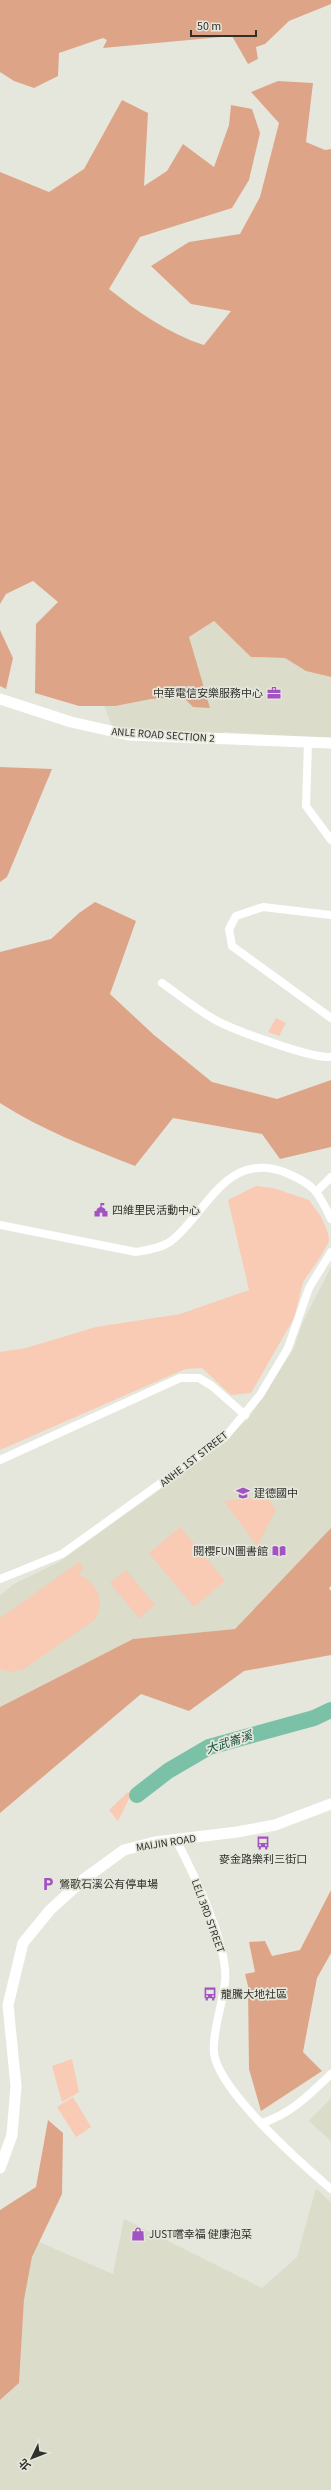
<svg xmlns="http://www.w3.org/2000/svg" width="331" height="2490" font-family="'Source Sans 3','Noto Sans TC',sans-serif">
<rect width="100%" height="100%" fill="#e6e7dc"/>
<g fill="#dbdcca">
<polygon points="214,621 251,657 285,658 306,671 331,677 331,738 223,732 223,739 114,731 104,706 151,699 183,697 193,707 189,637"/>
<polygon points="331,1267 331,1528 235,1629 133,1639 0,1707 0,1595 14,1584 59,1562 203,1459 249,1418 294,1348 302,1324"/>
<polygon points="331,2098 331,2141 309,2121"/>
<polygon points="316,2188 331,2203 331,2490 0,2490 0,2400 19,2383 24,2300 32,2257 39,2242 113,2274 124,2219 262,2288 297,2257"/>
</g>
<g fill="#f9cab4">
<polygon points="276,1018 286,1023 279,1036 268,1032"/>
<polygon points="256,1186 273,1188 309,1200 321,1217 328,1233 329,1241 321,1256 303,1282 294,1318 251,1393 231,1395 202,1368 185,1369 0,1450 0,1352 26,1348 96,1327 180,1314 249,1290 228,1200"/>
<polygon points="266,1496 276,1510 257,1546 224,1501"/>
<polygon points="180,1527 225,1581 194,1607 149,1553"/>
<path d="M79,1562L84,1568L78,1574C97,1583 107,1601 94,1620L24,1669L11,1672L0,1669V1618Z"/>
<polygon points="126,1570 155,1605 139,1618 110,1583"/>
<polygon points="128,1792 131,1795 118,1821 109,1810"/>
<polygon points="72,2059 79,2092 62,2102 52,2066"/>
<polygon points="73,2097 91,2127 76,2137 57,2107"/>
</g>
<g fill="#dea488">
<polygon points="0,0 331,0 331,4 289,21 265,44 256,47 258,59 248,64 232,36 103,48 107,40 103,38 59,53 58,76 34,88 14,81 0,72"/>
<path d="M278,81L313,83L306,142L325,150L331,149V677L306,671L285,658L251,657L214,621L189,637L210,708L193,707L183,697L151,699L115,706H79L35,693L36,624L58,602L33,581L6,594L0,604V172L49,192L84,169L122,100L148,113L144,186L167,171L183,144L214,167L229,125L231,105L252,109L260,133L249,180L232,208L140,237L109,289C138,312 169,334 204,345L231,311L191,304L151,266L189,242L240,234L260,197L279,123L251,92Z"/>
<polygon points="0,630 13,658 6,689 0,686"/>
<polygon points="0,767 52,769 7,877 0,882"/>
<path d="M95,902L136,921L110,994L154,1035L212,1082L277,1099L331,1080V1147L280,1159L262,1134L173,1118L135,1166C89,1148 42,1130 0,1103V952L51,939L79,913Z"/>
<polygon points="331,1528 331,1586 329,1588 331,1591 331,1655 244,1671 189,1711 141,1694 0,1813 0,1707 133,1639 235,1629"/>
<polygon points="331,1890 331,1953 317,1978 303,2052 322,2071 261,2111 249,2069 248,1986 245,1974 255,1972 249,1942 265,1941 272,1956 300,1950"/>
<polygon points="48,2120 63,2133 62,2194 32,2257 24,2300 19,2383 0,2400 0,2210 36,2187"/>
</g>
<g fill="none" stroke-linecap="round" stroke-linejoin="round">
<polyline stroke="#7bc1a8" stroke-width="16" points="137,1795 168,1771 209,1747 314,1718 331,1710"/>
<g stroke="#fff" stroke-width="8">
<polyline points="308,742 306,806 331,840"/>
<polyline points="331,915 263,907 236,916 229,929 232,946 331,1018"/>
<path d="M162,983C179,995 195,1008 212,1018C230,1029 312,1059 331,1057"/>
<polyline points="317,1191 331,1177"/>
<path d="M0,1225L136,1252C147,1250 162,1248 171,1241C207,1213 225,1151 284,1172C314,1184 318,1191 331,1219"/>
<polyline points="0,1460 180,1378 199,1378 212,1386 245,1415"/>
<polyline points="0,1579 62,1554 225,1437 260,1395 288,1348 309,1288 331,1252"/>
<path d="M176,1840C193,1872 229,1946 225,1982C223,2003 212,2032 214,2053C218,2090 302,2164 331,2189"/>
<path d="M262,2123C291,2114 310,2094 331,2074"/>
</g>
<g stroke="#fff" stroke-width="11">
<polyline points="0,699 71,722 129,735 331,743"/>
<polyline points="0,2168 12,2135 16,2086 8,2005 23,1943 50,1910 84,1879 124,1850 155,1842 237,1832 275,1825 331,1804"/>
</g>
</g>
<defs>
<g id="office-bare" transform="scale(1.08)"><path d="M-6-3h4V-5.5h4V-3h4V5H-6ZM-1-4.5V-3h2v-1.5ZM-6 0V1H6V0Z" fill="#a252c3" stroke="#e6e7dc" stroke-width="2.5" paint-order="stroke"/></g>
<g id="civic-bare" transform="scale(1.08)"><path d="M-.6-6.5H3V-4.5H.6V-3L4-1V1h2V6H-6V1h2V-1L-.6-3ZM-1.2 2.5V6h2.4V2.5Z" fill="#a252c3" stroke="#e6e7dc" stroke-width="2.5" paint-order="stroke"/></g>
<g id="school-bare" transform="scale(1.08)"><path d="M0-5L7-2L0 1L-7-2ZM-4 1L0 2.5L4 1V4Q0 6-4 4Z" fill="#a252c3" stroke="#e6e7dc" stroke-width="2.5" paint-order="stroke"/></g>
<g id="library-bare" transform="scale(1.08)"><path d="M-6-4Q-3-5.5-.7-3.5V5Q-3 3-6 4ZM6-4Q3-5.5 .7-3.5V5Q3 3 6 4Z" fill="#a252c3" stroke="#e6e7dc" stroke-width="2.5" paint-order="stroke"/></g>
<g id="bus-bare" transform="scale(1.08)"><path d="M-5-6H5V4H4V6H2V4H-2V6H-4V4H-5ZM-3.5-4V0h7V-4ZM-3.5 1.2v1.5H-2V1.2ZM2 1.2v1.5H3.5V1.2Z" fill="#a252c3" stroke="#e6e7dc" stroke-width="2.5" paint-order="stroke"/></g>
<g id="parking-bare" transform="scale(1.08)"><path d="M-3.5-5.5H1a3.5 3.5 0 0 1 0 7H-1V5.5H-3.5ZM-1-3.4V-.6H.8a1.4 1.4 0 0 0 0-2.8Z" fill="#a252c3" stroke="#e6e7dc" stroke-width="2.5" paint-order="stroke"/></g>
<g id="shop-bare" transform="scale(1.08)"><path d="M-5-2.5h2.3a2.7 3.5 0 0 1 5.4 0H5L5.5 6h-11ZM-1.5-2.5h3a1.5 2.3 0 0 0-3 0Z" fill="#a252c3" stroke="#e6e7dc" stroke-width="2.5" paint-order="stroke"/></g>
</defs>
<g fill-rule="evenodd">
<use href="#office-bare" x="274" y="693"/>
<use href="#civic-bare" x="101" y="1210"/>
<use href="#school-bare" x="243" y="1493"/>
<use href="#library-bare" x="279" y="1551"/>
<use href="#bus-bare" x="263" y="1843"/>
<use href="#parking-bare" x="48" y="1884"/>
<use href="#bus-bare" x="210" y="1994"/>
<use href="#shop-bare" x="138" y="2234"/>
</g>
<g text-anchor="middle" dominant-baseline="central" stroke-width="3.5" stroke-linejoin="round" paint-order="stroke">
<g font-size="11" fill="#30302c" stroke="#e6e7dc" text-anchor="start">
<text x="263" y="693" text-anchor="end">中華電信安樂服務中心</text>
<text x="112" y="1210">四維里民活動中心</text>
<text x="254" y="1493">建德國中</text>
<text x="268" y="1551" text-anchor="end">閱櫻FUN圖書館</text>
<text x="263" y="1859" text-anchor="middle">麥金路樂利三街口</text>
<text x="59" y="1884">鶯歌石溪公有停車場</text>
<text x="221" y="1994">龍騰大地社區</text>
<text x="149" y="2234">JUST嚐幸福 健康泡菜</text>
</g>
<g font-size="11" fill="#30302c" stroke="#e6e7dc">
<text transform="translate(163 735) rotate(4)">ANLE ROAD SECTION 2</text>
<text transform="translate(194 1459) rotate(-38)">ANHE 1ST STREET</text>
<text transform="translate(166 1843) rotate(-9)">MAIJIN ROAD</text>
<text transform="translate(208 1916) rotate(70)">LELI 3RD STREET</text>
</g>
<g font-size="12" font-style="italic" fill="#154e3e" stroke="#e6e7dc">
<text transform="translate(229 1743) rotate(-18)">大武崙溪</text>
</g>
</g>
<g transform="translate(32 2458) rotate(227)" stroke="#e6e7dc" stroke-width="3" paint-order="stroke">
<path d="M0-3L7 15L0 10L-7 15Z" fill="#30302c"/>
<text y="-6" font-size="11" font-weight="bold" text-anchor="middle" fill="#30302c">北</text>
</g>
<path d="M191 30v6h65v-6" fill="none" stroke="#30302c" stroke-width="2"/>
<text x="197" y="30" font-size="12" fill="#30302c" stroke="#e6e7dc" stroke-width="3" paint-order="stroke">50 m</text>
</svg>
